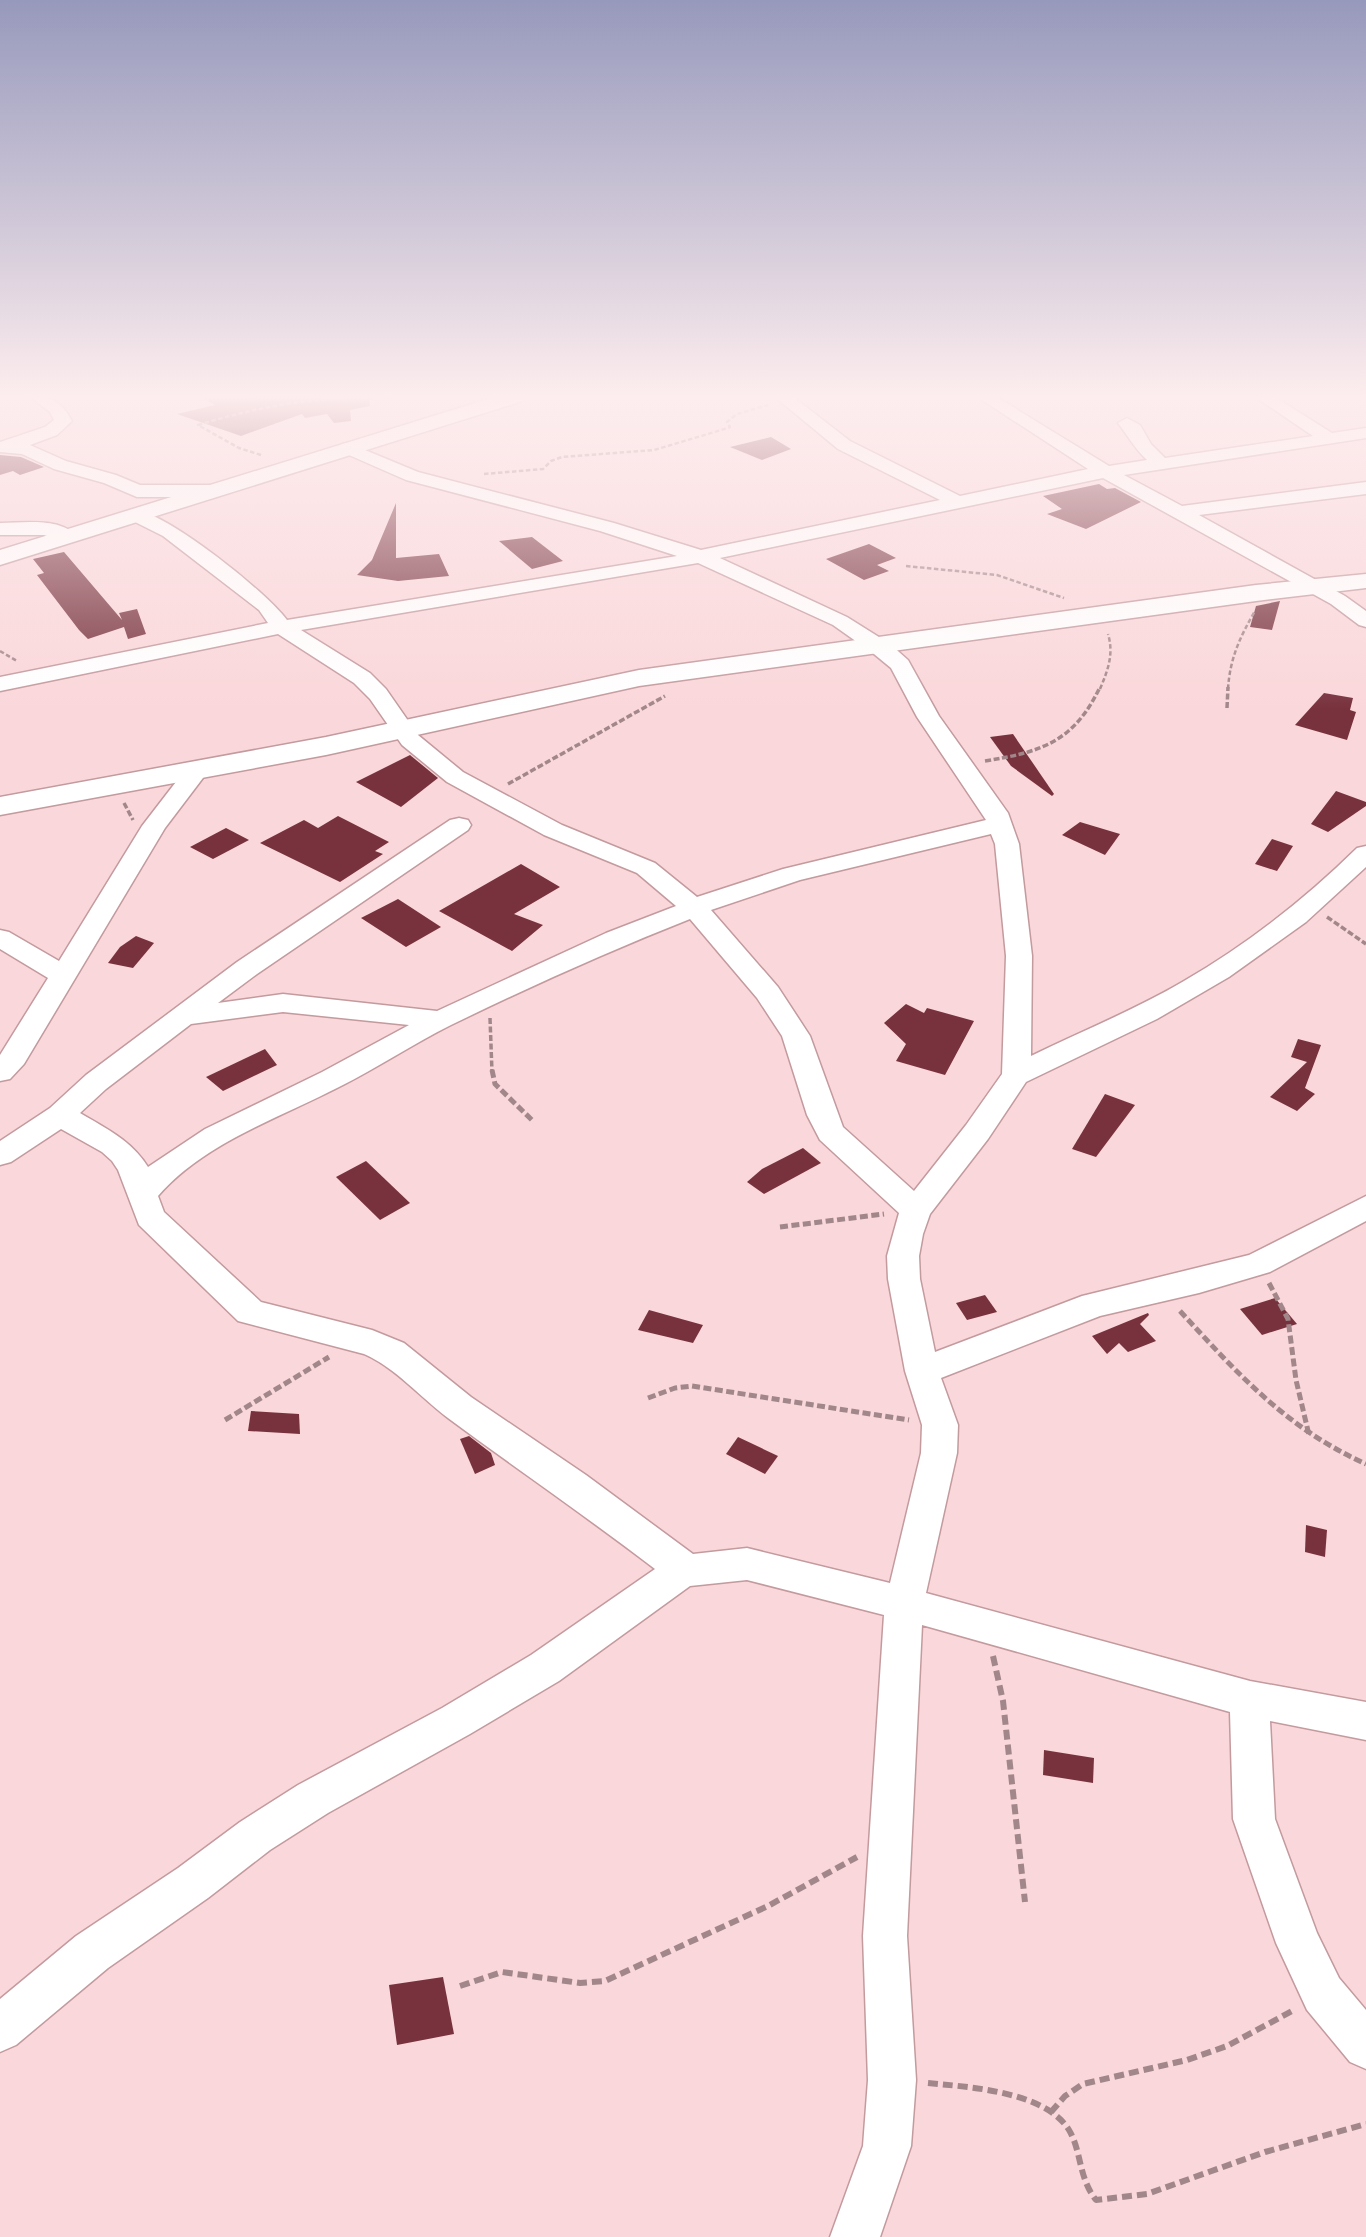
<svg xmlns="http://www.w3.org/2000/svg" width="1366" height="2237" font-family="Montserrat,sans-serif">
<rect width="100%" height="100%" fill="#fad7da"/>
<g fill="#78323e">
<polygon points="199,396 369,396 370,406 350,410 351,421 334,423 327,414 305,418 302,414 241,436 177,414 215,405"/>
<polygon points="771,437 791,449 762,460 730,447"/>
<polygon points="0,455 21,457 44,467 20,475 13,471 0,475"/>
<polygon points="1099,484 1107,489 1115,488 1141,502 1086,529 1047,514 1062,509 1043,496"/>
<polygon points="396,503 396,558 439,554 449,576 398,581 357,575 372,560"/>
<polygon points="532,537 563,561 532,569 499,541"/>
<polygon points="869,544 896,558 877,565 889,571 864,580 826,559"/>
<polygon points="64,552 122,620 119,613 137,609 146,634 128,639 124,627 88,639 79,630 37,575 44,573 33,559"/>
<polygon points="1280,601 1272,630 1250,627 1256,606"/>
<polygon points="1324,693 1353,698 1350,710 1356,712 1347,740 1295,725"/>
<polygon points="1013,734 1054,794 1052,796 1011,766 990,737"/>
<polygon points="410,755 438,778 401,807 356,782"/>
<polygon points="1336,791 1366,802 1366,806 1328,832 1311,824"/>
<polygon points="338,816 389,842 375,851 383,854 340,882 260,843 304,820 318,828"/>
<polygon points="1080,822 1120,834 1105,855 1062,835"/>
<polygon points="226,828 249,840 213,859 190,847"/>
<polygon points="1272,839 1293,846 1277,871 1255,864"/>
<polygon points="521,864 560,887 514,914 543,925 512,951 439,911"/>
<polygon points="398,899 441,927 406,947 361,918"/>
<polygon points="136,936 154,943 133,968 108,963 120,947"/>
<polygon points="906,1004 924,1013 927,1008 974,1021 945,1075 896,1061 906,1044 884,1023"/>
<polygon points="1298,1039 1321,1045 1305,1088 1315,1094 1297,1111 1270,1097 1307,1062 1291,1057"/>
<polygon points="265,1049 277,1065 223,1091 206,1077"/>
<polygon points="1105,1094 1135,1105 1096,1157 1072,1149"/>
<polygon points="803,1148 821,1163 764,1194 747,1182 762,1169"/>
<polygon points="366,1161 410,1203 380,1220 336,1177"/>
<polygon points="985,1295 997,1312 967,1320 956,1303"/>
<polygon points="1275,1298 1297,1324 1262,1335 1240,1309"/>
<polygon points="649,1310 703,1325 693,1343 638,1330"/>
<polygon points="1148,1313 1149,1315 1140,1324 1156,1341 1128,1352 1119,1343 1107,1354 1092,1336"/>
<polygon points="251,1411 299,1414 300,1434 248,1431"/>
<polygon points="469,1436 491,1453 495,1465 475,1474 460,1439"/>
<polygon points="738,1437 778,1456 765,1474 726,1454"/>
<polygon points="1306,1525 1327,1530 1325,1557 1305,1552"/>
<polygon points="1044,1750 1094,1758 1093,1783 1043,1775"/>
<polygon points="443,1977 454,2034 397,2045 389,1985"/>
</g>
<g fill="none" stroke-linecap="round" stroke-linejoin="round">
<g stroke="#c39a9e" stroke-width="3">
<g id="minor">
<path d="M29,396C51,396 61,401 72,421L57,435L30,445L66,461L116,475L140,485H214L223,491L214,497H137L104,483L54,469L22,454L0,452V442L45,427L54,420L50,412Z"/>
<path d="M774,396H792L850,441L960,496L1088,469L976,396H995L1109,466L1147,460C1135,449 1128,436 1118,423L1127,418L1140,425L1151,444L1165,458L1313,436L1254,396H1273L1332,433L1366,428V438L1124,475L1182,506L1366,482V494L1199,515L1345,596L1366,611V627L1359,625L1331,604L1103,478L720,558L847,617L890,644L908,660L939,716L1008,813L1019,844L1032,956L1031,1056C1082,1031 1135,1010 1184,981C1248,944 1305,899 1357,848L1366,846V867L1306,922L1229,977L1157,1019L1026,1082L988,1139L930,1214L923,1234L919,1256L920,1279L935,1352L1082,1296L1249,1255L1366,1196V1221L1270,1272L1199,1293L1100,1316L941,1378L958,1425L957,1453L926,1593L1250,1681L1366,1702V1740L1270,1721L1275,1819L1317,1933L1339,1978L1366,2010V2069L1350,2062L1307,2010L1276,1943L1233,1819L1230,1712L922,1625L907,1936L916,2080L911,2146L880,2237H830L863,2146L868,2080L863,1936L884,1615L747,1580L690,1586L559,1681L470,1734L328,1813L270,1850L208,1898L108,1968L16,2045L0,2052V1999L76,1936L178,1868L240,1822L298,1785L442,1708L531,1655L655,1569C587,1517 517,1469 448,1418C420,1397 396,1368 364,1354L238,1321L139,1225L118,1170L112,1161L102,1152L61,1129L11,1162L0,1165V1141L50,1108L86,1075L237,962L450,820L459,818L468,820L471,825L468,830L257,974L218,1003L283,994L437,1011L606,933L676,906L637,873L544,835L447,782L402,745L370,699L354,683L278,634L0,691V677L268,623L259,610L163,536L129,519L127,515L136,509C174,519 263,589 287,620L677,556L600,531L406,480L342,452L339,448L342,444L348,443L418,472L614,523L701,550L940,500L838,449ZM698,563L833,625L874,654L891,668L917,717L986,820L783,869L697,897L655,863L562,825L463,772L418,735L386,689L370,673L301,630ZM991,834L995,844L1006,956L1002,1074L966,1125L914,1191L843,1127L810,1036L778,987L711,910L800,880ZM690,919L757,998L782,1036L807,1115L820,1140L899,1213L887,1256L888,1279L905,1371L922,1425L921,1453L890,1583L747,1548L693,1554L586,1475L471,1397L404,1343L372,1330L261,1302L164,1212L158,1196C204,1143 279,1118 339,1087C377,1068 413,1044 451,1025C529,987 609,951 690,919ZM283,1012L409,1025L322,1072L205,1129L148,1167C131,1140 107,1129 80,1113L106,1089L191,1024Z"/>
<path d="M0,523C22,523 60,517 76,536L66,542L44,535H0Z"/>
<polygon points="197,763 205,765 209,770 165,828 24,1064 10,1079 0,1081 0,1055 48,978 0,949 0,930 9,932 59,961 142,826 189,765"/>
</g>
</g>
<g stroke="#c39a9e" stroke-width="3">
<g id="tertiary">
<polygon points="498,396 529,396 526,400 0,565 0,550"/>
<polygon points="1366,574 1366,588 1256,601 639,686 326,755 0,815 0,797 326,737 639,670 1256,585"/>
</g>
</g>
<g stroke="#a2878a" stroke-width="2.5" stroke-dasharray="4.5 2.5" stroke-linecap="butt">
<path d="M261,455L239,448L198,425C247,410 296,400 347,398C369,397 390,399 412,396"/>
<polyline points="484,474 543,469 551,461 562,457 654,450 728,428 730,427 727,422 737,414 768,405"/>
<polyline points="906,566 997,575 1064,598"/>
<polyline points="0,651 17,661"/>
<path d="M1100,689C1108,670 1114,654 1108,634"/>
<path d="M1228,689C1230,658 1240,637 1255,611"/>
</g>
<g stroke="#a2878a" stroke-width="3.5" stroke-dasharray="6 2.5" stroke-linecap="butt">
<polyline points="1227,708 1228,687"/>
<path d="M985,761C1041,752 1074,742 1100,687"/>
<polyline points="508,784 665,696"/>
<polyline points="124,803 133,820"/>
<polyline points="1327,917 1366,944"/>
<polyline points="490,1018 492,1072"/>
</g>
<g stroke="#a2878a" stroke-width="5" stroke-dasharray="8 3.5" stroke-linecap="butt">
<polyline points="492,1070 495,1084 534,1122"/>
<polyline points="780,1227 884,1214"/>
<polyline points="1269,1283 1288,1319 1296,1380 1309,1435"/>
<path d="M1180,1311C1238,1374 1286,1428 1366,1464"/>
<polyline points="648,1398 675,1388 692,1386 909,1420"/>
<polyline points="225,1420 329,1357"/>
</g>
<g stroke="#a2878a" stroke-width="6" stroke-dasharray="10 5" stroke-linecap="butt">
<polyline points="993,1656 1003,1701 1025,1902"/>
<polyline points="460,1986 502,1972 580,1983 605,1981 768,1906 857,1857"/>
<path d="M928,2083C968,2087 1045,2091 1069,2130C1082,2152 1078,2177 1096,2200L1147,2194L1265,2152L1366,2124"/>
<polyline points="1051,2112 1065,2096 1083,2084 1187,2060 1227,2046 1294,2010"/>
</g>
<use href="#minor" fill="#fff" fill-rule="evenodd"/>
<use href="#tertiary" fill="#fff" fill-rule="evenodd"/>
</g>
<linearGradient id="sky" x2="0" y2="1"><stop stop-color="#9799bc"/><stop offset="0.56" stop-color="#fdedee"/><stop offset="1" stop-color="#fdedee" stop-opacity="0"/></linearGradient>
<rect width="1366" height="709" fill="url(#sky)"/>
</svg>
